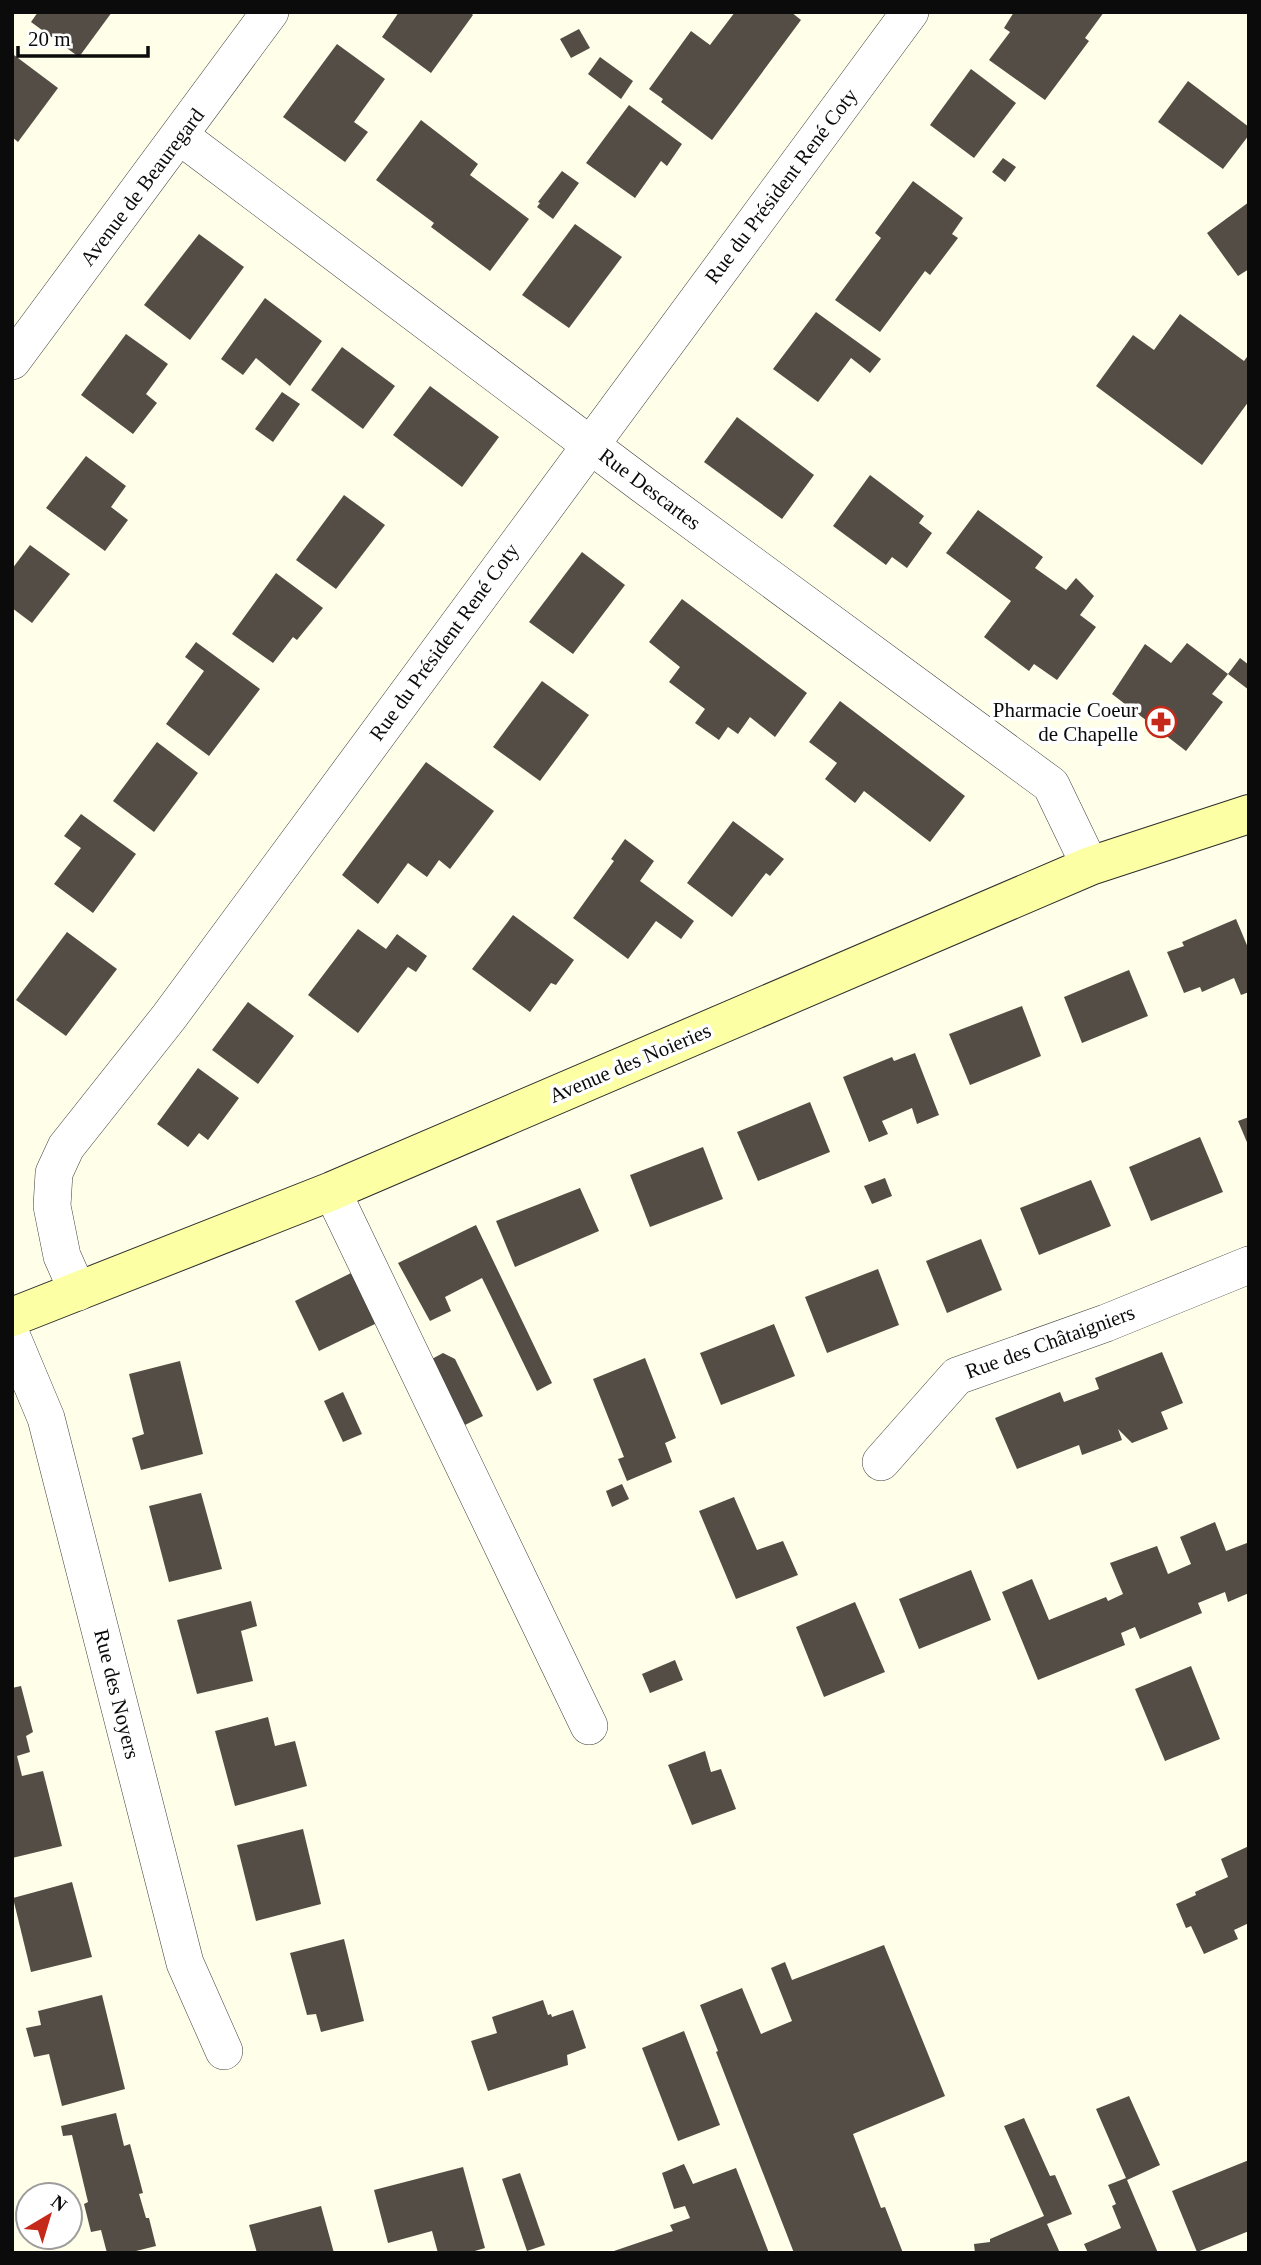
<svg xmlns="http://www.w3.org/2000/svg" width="1261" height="2265" font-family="'Times New Roman',serif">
<rect width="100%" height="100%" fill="#fffee8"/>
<g fill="#544d46">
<polygon points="38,12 112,12 79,57 31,22"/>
<polygon points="399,12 470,12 473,15 431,73 382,37"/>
<polygon points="735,12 791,12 801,20 712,140 661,102 663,99 649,89 691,31 710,45"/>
<polygon points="1014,12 1104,12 1085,38 1089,41 1045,100 989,60 1010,32 1004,28"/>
<polygon points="579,29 590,48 571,58 560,39"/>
<polygon points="337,44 385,79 354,122 368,132 345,162 283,117"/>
<polygon points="14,55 58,88 18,142 12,137"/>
<polygon points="600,57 633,81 621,99 588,74"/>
<polygon points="971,69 1016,103 974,158 930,125"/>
<polygon points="1188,81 1249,127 1249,135 1223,169 1158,122"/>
<polygon points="629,105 682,144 667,166 661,161 635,198 586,163"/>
<polygon points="421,120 478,164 470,175 529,219 490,271 431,227 434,223 376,180"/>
<polygon points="1003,158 1016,167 1005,182 992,172"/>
<polygon points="562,171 579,183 553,219 537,207 540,203 538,202"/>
<polygon points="913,181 963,218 952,234 958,238 930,275 925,271 880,332 835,300 881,238 875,233"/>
<polygon points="1249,202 1249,269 1238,276 1207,233"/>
<polygon points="575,224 622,257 569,328 522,295"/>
<polygon points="199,234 244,267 190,340 144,305"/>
<polygon points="265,298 322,341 290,386 256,358 243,375 221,359"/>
<polygon points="816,312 881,359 870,373 851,358 818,402 773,369"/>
<polygon points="1180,314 1244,361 1249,354 1249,401 1202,465 1096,386 1133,335 1154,350"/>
<polygon points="126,334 168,364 146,394 157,403 133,434 81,395"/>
<polygon points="342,347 395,386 363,429 311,390"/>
<polygon points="430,386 499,437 462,487 393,435"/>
<polygon points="282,392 300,404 273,442 255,429"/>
<polygon points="737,417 814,475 782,519 704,462"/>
<polygon points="86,456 126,486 111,507 128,520 105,551 46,508"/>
<polygon points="870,475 924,516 919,523 932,533 907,568 892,557 886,565 833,526"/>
<polygon points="344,495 385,525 336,589 296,560"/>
<polygon points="978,510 1043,557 1035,568 1066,590 1076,578 1094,596 1080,615 1096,627 1057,680 1034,664 1029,671 984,637 1011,601 946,553"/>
<polygon points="30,545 70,574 32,623 12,608 12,569"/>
<polygon points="582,552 625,585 573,654 529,622"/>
<polygon points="276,573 323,608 297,640 293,637 273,663 232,634"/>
<polygon points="682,599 807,693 775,737 750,717 738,734 728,727 719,740 695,723 705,709 669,682 680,667 649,642"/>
<polygon points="196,642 260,689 209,756 166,724 204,671 185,657"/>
<polygon points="1187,643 1228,674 1212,694 1223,702 1186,751 1112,694 1145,644 1171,663"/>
<polygon points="1240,658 1249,665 1249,690 1228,674"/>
<polygon points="542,681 589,715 540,781 493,747"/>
<polygon points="840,701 965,796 930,842 864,791 855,803 825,779 837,763 809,742"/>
<polygon points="157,742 198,773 154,832 113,801"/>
<polygon points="426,762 494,811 450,869 439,860 427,877 408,863 378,904 342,875"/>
<polygon points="81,814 136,854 93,913 54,884 81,848 64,836"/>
<polygon points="733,821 784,859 770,876 766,873 732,917 687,883"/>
<polygon points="625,839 654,861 640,881 694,921 681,939 656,921 628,959 573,918 614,861 611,859"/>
<polygon points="513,915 574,960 556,985 551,983 530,1012 472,969"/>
<polygon points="1236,919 1249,950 1249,992 1241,995 1234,978 1202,992 1200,987 1184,993 1167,952 1184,946 1182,942"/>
<polygon points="358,929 386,949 397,934 427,956 416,972 408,967 358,1033 308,995"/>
<polygon points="67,932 117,969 66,1036 16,1000"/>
<polygon points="1129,970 1148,1016 1082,1043 1064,997"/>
<polygon points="248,1002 294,1036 258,1084 212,1050"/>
<polygon points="1022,1006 1041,1056 970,1085 949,1034"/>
<polygon points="915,1053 939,1115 917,1124 912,1108 882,1121 888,1134 869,1142 843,1077 892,1057 894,1061"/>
<polygon points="198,1068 239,1098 208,1140 199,1133 188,1147 157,1124"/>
<polygon points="810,1102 830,1152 758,1181 737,1132"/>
<polygon points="1249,1117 1249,1147 1238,1121"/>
<polygon points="1200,1137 1223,1192 1151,1221 1129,1167"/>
<polygon points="703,1147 723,1199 650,1227 630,1175"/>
<polygon points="885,1178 892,1196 872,1204 864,1186"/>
<polygon points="1091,1180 1111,1226 1039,1255 1020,1208"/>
<polygon points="580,1188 599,1231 515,1267 496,1221"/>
<polygon points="476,1225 552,1383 537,1391 482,1278 445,1297 451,1311 430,1321 398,1263"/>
<polygon points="981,1239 1002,1290 947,1313 926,1261"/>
<polygon points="878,1269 899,1325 827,1353 805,1297"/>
<polygon points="353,1272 377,1323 319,1351 295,1301"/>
<polygon points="774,1324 795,1376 721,1405 700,1353"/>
<polygon points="1162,1352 1183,1403 1161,1412 1168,1429 1132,1443 1118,1429 1122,1440 1082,1455 1079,1445 1017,1469 995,1418 1060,1392 1064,1402 1099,1389 1095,1378"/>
<polygon points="443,1353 455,1359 483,1416 463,1426 430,1360"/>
<polygon points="645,1358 676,1438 665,1443 672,1462 627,1481 618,1459 624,1457 593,1379"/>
<polygon points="180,1361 203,1454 141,1470 132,1438 144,1434 129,1374"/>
<polygon points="343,1392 362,1434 343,1442 324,1401"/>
<polygon points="622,1484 629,1499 612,1507 606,1491"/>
<polygon points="201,1493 222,1569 169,1582 149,1506"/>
<polygon points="734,1497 757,1550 783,1541 798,1575 736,1599 699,1511"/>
<polygon points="1215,1522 1226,1551 1247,1543 1249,1593 1228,1602 1225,1592 1198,1603 1202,1613 1140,1639 1135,1627 1121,1633 1125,1645 1038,1680 1002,1592 1032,1579 1049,1620 1106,1597 1108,1601 1123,1594 1110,1563 1157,1546 1168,1574 1191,1564 1180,1537"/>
<polygon points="971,1570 991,1620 919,1649 899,1599"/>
<polygon points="251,1601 257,1626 241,1631 253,1681 197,1694 177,1620"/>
<polygon points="855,1602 885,1672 824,1697 796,1627"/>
<polygon points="675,1660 683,1680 650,1693 642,1674"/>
<polygon points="1191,1666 1220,1739 1165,1761 1135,1689"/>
<polygon points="21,1686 33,1732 26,1736 30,1752 17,1756 22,1776 43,1771 62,1846 12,1858 12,1688"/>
<polygon points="268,1717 275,1746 295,1741 307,1786 235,1806 215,1731"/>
<polygon points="705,1751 711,1772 721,1769 736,1809 692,1825 668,1765"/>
<polygon points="303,1829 321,1904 256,1921 237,1845"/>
<polygon points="1249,1846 1249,1923 1234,1930 1238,1939 1204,1954 1191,1926 1186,1928 1176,1904 1196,1895 1195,1892 1228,1877 1221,1859"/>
<polygon points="72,1882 92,1957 31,1972 13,1898"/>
<polygon points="344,1939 364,2021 321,2032 316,2014 307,2015 290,1953"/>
<polygon points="884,1945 945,2096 853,2134 881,2208 885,2207 903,2253 794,2253 716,2052 718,2051 700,2005 742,1988 761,2034 792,2021 771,1968 785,1962 792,1980"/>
<polygon points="102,1995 125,2089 62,2106 49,2054 34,2057 26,2028 41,2025 38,2011"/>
<polygon points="543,2000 548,2015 551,2014 552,2017 573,2010 586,2048 567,2055 568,2065 488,2091 471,2041 497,2033 492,2017"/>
<polygon points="684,2031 720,2125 678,2141 642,2048"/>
<polygon points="1129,2096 1160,2165 1127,2180 1158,2253 1088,2253 1084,2244 1121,2228 1112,2206 1116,2204 1108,2185 1126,2178 1096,2109"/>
<polygon points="116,2113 124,2146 130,2144 143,2193 139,2194 146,2218 149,2218 156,2246 128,2253 107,2253 101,2230 91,2232 84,2204 88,2202 72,2135 63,2136 61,2126"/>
<polygon points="1024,2118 1050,2176 1055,2175 1072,2214 1047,2224 1060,2253 975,2253 974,2244 990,2242 990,2239 1044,2216 1004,2126"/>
<polygon points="1249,2160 1249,2231 1197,2252 1172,2191"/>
<polygon points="684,2164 693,2184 736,2168 769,2253 608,2253 673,2231 670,2225 690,2218 685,2206 674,2209 662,2173"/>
<polygon points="463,2167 485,2248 468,2253 438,2253 432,2231 388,2243 374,2190"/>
<polygon points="520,2173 545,2245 527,2251 502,2179"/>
<polygon points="321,2206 334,2253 257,2253 249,2225"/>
</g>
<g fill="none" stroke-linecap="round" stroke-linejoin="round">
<g stroke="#3e3e3e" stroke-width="38">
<g id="street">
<polyline points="180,136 642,484 1051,785 1090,866"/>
<polyline points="12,361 270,12"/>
<polyline points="332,1191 589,1726"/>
<polyline points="78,1292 62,1256 52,1206 54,1173 66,1147 169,1017 910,12"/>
<polyline points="12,1337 46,1418 185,1963 224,2051"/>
<polyline points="881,1462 957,1376 1106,1323 1249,1265"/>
</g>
</g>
<g stroke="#2d2d2d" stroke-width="40">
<polyline id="secondary" points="12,1317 332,1191 1090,866 1249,814"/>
</g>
<use href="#street" stroke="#fff" stroke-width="37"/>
<use href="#secondary" stroke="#fcffa3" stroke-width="38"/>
</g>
<defs>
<g id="pharmacy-ring" transform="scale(1.575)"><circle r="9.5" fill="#fff" stroke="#c42919" stroke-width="1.5"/><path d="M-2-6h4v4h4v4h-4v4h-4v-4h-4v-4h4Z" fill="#c42919"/></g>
</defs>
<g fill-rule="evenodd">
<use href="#pharmacy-ring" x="1161" y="722"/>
</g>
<g text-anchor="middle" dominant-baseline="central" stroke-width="7" stroke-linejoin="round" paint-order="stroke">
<g font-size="21" fill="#0b0b0b" stroke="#fff">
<text transform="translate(781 186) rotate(-53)">Rue du Président René Coty</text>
<text transform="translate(142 187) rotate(-53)">Avenue de Beauregard</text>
<text transform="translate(650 489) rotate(37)">Rue Descartes</text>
<text transform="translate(444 642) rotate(-54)">Rue du Président René Coty</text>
<text transform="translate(630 1063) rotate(-23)">Avenue des Noieries</text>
<text transform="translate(1050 1342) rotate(-20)">Rue des Châtaigniers</text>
<text transform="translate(117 1694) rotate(76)">Rue des Noyers</text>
</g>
<g font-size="21" fill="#0b0b0b" stroke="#fff" text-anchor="end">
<text x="1138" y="710">Pharmacie Coeur<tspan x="1138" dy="24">de Chapelle</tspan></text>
</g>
</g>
<rect width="1261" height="2265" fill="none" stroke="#0b0b0b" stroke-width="28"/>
<g transform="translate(49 2216) rotate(38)"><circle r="33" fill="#ffffff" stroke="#9d9d9d" stroke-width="2"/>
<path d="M0-5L12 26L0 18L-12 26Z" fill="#c42919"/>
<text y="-10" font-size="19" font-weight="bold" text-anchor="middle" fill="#0b0b0b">N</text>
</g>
<path d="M18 46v10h130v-10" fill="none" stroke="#0b0b0b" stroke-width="3.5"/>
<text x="28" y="46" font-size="21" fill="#0b0b0b" stroke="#ffffff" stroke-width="5" paint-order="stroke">20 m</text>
</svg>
